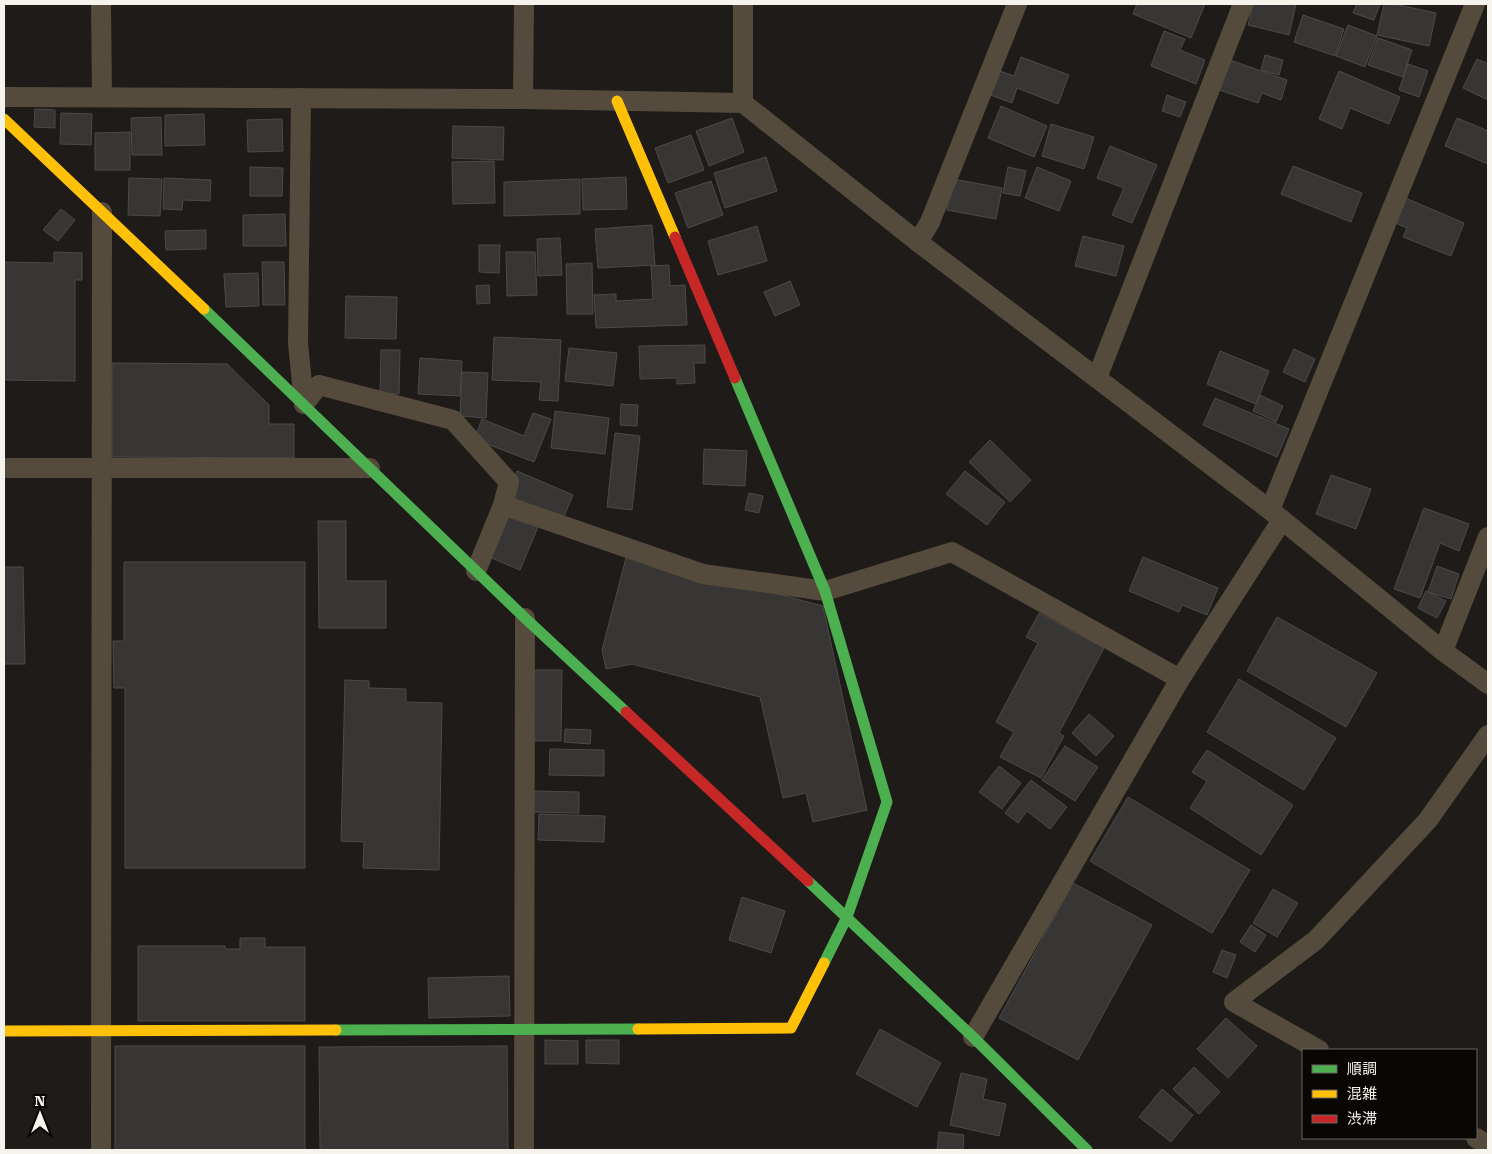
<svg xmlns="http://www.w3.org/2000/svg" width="1492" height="1154" font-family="'Roboto Serif','Noto Sans JP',serif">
<rect width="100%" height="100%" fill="#1e1b18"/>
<g fill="#383535" stroke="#4d4a4a">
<polygon points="1137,4 1205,4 1191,38 1133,14"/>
<polygon points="1253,4 1296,4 1289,35 1248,25"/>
<polygon points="1357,4 1380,4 1374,20 1353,13"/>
<polygon points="1384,4 1394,4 1436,13 1429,46 1377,35"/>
<polygon points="1303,15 1344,29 1335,56 1294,42"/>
<polygon points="1348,25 1377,36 1365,67 1336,56"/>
<polygon points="1164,31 1185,39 1180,50 1205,60 1196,84 1151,66"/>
<polygon points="1378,38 1412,50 1403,77 1368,65"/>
<polygon points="1265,55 1283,60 1279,75 1261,70"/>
<polygon points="1021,57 1069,75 1058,104 1017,88 1012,103 988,94 997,70 1014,76"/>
<polygon points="1477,59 1488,64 1488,100 1463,88"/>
<polygon points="1230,60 1287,80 1281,100 1262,93 1258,103 1219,90"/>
<polygon points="1408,64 1428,71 1419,97 1399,90"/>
<polygon points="1339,71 1400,97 1389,124 1350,108 1342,129 1319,119"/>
<polygon points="1167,95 1186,102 1180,117 1162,111"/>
<polygon points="1001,106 1047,126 1034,157 988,138"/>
<polygon points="35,109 55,110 55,128 34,127"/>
<polygon points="61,113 92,114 91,145 60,144"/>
<polygon points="204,114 205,145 165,146 165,115"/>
<polygon points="161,117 162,155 132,155 131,118"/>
<polygon points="732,118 744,152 709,166 696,131"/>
<polygon points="1457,118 1488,131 1488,164 1445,146"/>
<polygon points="282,119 283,151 248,152 247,120"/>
<polygon points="1051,124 1094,137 1084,169 1042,156"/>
<polygon points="453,126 504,127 503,160 452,158"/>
<polygon points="130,132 130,170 95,170 95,133"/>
<polygon points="691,135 704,170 668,183 655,148"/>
<polygon points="1110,146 1157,165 1132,223 1112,215 1124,188 1097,178"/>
<polygon points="766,157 777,191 725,208 714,173"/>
<polygon points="494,161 495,203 453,204 452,162"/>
<polygon points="1293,166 1362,193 1351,222 1281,194"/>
<polygon points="250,167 283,168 282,196 250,196"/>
<polygon points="1008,167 1026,171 1020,196 1003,193"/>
<polygon points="1037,167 1071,181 1059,211 1025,198"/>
<polygon points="626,177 627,209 583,210 582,179"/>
<polygon points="129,178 162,179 160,216 128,215"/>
<polygon points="164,178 211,180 210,201 183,200 182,210 163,209"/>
<polygon points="580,179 580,214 504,216 504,182"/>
<polygon points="953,179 1002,188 996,219 947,210"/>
<polygon points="711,181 723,215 688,228 675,193"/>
<polygon points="1403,197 1464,223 1451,256 1403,237 1407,228 1393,222"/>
<polygon points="61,209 75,220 58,241 43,230"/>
<polygon points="285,214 286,246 243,246 243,215"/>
<polygon points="652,225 655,265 598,268 595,229"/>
<polygon points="757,226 767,261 718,275 708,241"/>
<polygon points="206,230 206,249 166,250 165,231"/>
<polygon points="1083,236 1124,246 1116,276 1075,266"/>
<polygon points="560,238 562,275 538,276 537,239"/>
<polygon points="479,245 500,245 499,273 479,272"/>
<polygon points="54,252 82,253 82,280 75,280 75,381 4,380 4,262 54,263"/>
<polygon points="506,252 535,252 537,295 507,296"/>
<polygon points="262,262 284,262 285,305 263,305"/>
<polygon points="592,263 593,314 567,314 566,264"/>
<polygon points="669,265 670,286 685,285 687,325 596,328 594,295 616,294 616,301 653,299 651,266"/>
<polygon points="258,273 259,306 226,307 224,274"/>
<polygon points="790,281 800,305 775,316 764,292"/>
<polygon points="489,285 490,303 477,304 476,286"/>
<polygon points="346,296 397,297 396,339 345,338"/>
<polygon points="494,337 561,340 558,401 539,400 541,382 492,380"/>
<polygon points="705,345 705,363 694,363 695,383 677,384 677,378 640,379 639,346"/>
<polygon points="569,348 617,353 613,386 565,381"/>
<polygon points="1294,349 1315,359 1305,382 1283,372"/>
<polygon points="381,350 400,350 399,394 380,393"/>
<polygon points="1220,351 1269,371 1256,404 1207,384"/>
<polygon points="420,358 462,361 460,396 418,394"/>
<polygon points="112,363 227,364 269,405 269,424 294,424 294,458 112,457"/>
<polygon points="462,372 488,373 486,418 460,416"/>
<polygon points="1260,395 1283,406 1276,422 1253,411"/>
<polygon points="1215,398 1289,429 1277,457 1203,425"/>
<polygon points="621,404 638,405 637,426 620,425"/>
<polygon points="555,411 609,418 605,454 551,448"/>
<polygon points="533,413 551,419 534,462 474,439 482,419 524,436"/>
<polygon points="615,433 640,436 632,510 607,507"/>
<polygon points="990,440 1031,480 1010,502 969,462"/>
<polygon points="704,449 747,451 745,486 703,484"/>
<polygon points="517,471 573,495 563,519 507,495"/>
<polygon points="965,471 1005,502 987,525 946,494"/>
<polygon points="1331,475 1371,489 1356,529 1316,514"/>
<polygon points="749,493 763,496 759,513 745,510"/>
<polygon points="1424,508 1469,524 1459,551 1440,543 1420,598 1394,589"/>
<polygon points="505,513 538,527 520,570 487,556"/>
<polygon points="318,521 346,521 346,581 386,581 386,628 319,628"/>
<polygon points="627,554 823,606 867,810 813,822 806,793 783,798 760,697 632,664 606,669 602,650"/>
<polygon points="1143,557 1218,588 1207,615 1182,605 1179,612 1129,591"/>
<polygon points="124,562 305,562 305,868 125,868 125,688 114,688 113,641 124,641"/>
<polygon points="1437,566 1459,574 1451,599 1428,592"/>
<polygon points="4,567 23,567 25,664 4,664"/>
<polygon points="1426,591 1446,601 1437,618 1418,608"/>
<polygon points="1039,613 1104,648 1059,733 1064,736 1041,778 1000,757 1014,732 996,722 1038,643 1026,637"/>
<polygon points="1277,617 1377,673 1346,727 1247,671"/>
<polygon points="534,670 562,670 561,741 533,741"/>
<polygon points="1239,679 1336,738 1304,790 1207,732"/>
<polygon points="345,680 369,681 369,688 406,689 406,702 442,703 439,870 363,868 364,842 341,841"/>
<polygon points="1089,714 1114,736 1096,756 1072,733"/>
<polygon points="565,729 591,730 590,744 564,742"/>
<polygon points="1065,746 1098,767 1075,801 1042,780"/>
<polygon points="550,749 604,750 604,776 549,775"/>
<polygon points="1207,750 1293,805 1261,855 1190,808 1207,781 1192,772"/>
<polygon points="999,766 1021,783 1002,809 979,792"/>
<polygon points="1031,780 1067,807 1050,829 1027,811 1018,823 1005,813"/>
<polygon points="534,791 579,792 579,813 534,812"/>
<polygon points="1128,797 1250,870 1212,933 1090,861"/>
<polygon points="539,814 605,816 604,842 538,840"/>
<polygon points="1073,883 1152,925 1078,1060 999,1018"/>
<polygon points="1273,889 1298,903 1277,937 1253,923"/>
<polygon points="742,897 785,911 771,953 729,940"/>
<polygon points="1251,925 1266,935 1255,952 1240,942"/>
<polygon points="240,938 265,938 265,947 305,947 305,1021 138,1021 138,946 225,946 225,949 240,949"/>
<polygon points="1222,950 1236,955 1227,978 1213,972"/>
<polygon points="509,976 510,1016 429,1018 428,978"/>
<polygon points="1226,1018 1257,1046 1228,1078 1197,1049"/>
<polygon points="880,1029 941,1063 917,1107 856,1074"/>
<polygon points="545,1040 578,1041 578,1064 545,1064"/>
<polygon points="586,1040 619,1040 619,1064 586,1063"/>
<rect x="115" y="1046" width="190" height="104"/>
<polygon points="507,1046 508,1150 320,1150 319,1047"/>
<polygon points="1194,1067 1220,1092 1199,1114 1173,1089"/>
<polygon points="961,1073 987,1079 983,1099 1006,1104 999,1136 950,1125"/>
<polygon points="1162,1089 1193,1115 1171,1142 1139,1117"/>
<polygon points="939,1132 964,1135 963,1150 937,1150"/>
</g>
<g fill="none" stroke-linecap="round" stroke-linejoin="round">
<g stroke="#544b3d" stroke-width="20">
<polyline points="101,4 102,97"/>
<polyline points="743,4 743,103"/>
<polyline points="4,97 523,99 743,103 918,242 1270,510 1443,651 1488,684"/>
<polyline points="301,98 298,343 304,404"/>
<polyline points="523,99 524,4"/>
<polyline points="918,242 930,222 1017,4"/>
<polyline points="1097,378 1243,4"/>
<polyline points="304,404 319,385 453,420 509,482 503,505 476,571"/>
<polyline points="4,468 370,468"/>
<polyline points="503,505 703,574 825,591 952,552 1180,679"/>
<polyline points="1270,510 1475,4"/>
<polyline points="1443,651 1488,537"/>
<polyline points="973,1037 1180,679 1282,520"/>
<polyline points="1319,1050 1234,1002 1316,940 1428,820 1488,735"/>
<polyline points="1476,1138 1488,1145"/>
<polyline points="101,1150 102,212"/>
<polyline points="524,1150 525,618"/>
</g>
<g stroke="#4caf50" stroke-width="11">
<polyline points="204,309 525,618 626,712"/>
<polyline points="735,378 825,591 887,802 847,917 824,963"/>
<polyline points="808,881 973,1037 1087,1150"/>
<polyline points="336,1030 638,1029"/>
</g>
<g stroke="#ffc107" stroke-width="11">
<polyline points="617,101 675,237"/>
<polyline points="4,119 204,309"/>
<polyline points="638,1029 791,1028 824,963"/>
<polyline points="4,1031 336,1030"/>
</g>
<g stroke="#c62828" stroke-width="11">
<polyline points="675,237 735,378"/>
<polyline points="626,712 808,881"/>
</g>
</g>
<rect width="1492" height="1154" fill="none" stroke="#f6f2ec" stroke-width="10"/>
<rect x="1302" y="1049" width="175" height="90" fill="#090704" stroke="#686561"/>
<rect x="1312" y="1065" width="25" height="8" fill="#4caf50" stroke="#686561"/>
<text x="1347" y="1074" font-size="15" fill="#f6f2ec">順調</text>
<rect x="1312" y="1090" width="25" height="8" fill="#ffc107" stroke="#686561"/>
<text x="1347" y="1099" font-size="15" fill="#f6f2ec">混雑</text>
<rect x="1312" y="1115" width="25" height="8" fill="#c62828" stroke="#686561"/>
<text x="1347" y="1124" font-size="15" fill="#f6f2ec">渋滞</text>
<g transform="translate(40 1114)" stroke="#090704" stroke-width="4" paint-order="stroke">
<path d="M0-4L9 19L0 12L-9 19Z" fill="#f6f2ec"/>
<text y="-8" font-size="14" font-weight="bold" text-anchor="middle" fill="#f6f2ec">N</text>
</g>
</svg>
